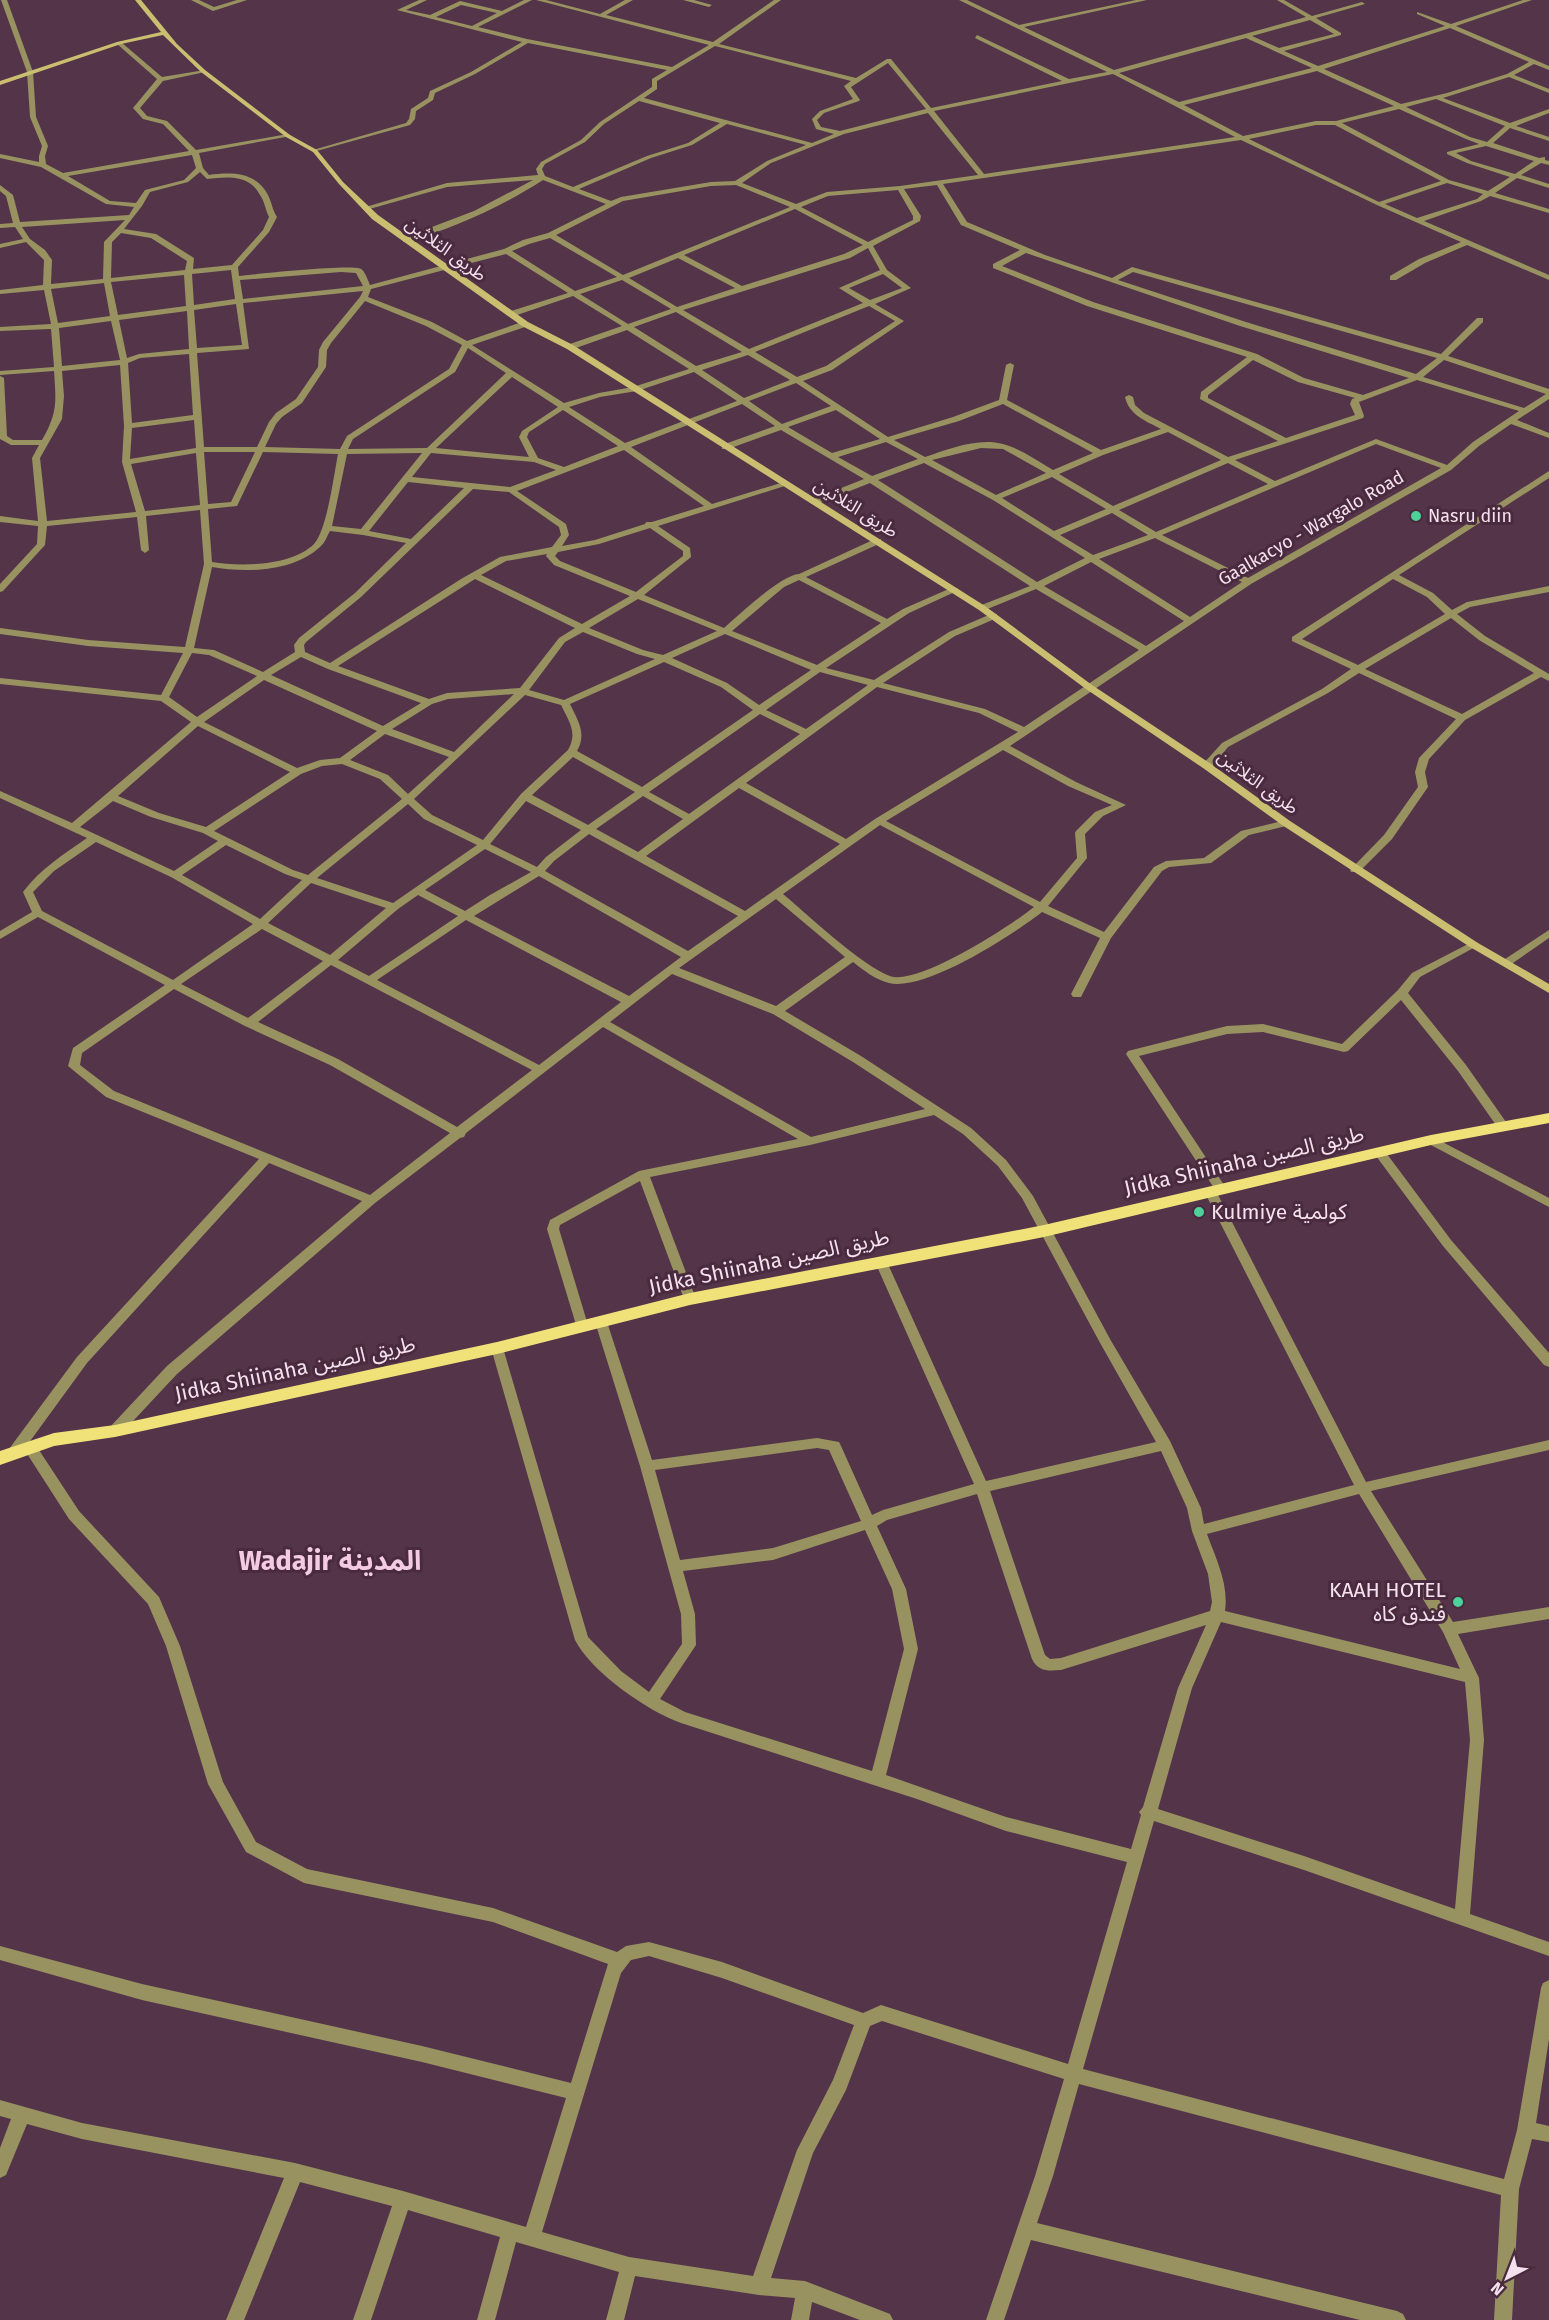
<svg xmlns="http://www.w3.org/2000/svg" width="1549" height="2320" font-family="'Fira Sans','Noto Sans Arabic',sans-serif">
<rect width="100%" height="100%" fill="#543449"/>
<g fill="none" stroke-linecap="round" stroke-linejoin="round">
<g fill="#989261" fill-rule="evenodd">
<path d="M1,0H7L33,72L36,117L48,146L45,156L46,164L63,173L189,151L163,124L143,119L133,108L157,79L117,44V42H121L162,77L205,70V72L163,81L140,108L147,116L167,121L196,150L288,134L291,136L199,153L203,168L209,175C232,172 256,172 268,195C272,203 272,209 277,217L269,232L238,267L239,276C257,274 351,264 361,269C365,271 368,281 370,285L504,249L523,240L548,233L606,204L543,180C501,207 454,228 406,242H403V238L474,211L533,180L447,187L366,210L362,208L447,183L538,175L536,169L541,162L581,140L600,122L652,87V79L667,70L528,43L475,74L435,93L433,100L416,111L415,119L410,125L313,152V150L406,123L409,119L411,109L428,98L430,91L471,72L522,42L397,10L419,0H427L406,10L430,15L460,1L502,11L524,0H532L478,27L527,39L672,67L709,45L536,0H546L600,14L625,0H633L606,15L713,42L774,0H781L719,44L856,78L887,59H891L931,108L1062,81L975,38L977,35L1069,79L1107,72L959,0H967L1019,25L1136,0H1147L1024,27L1114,70L1306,17L1277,0H1284L1312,16L1362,2L1365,4L1316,18L1341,33V35L1284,51L1318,66L1445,26L1417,14V12L1451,24L1523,0H1532L1456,26L1549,66V70L1534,64L1514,75L1549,89V93L1509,77L1443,98L1510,123L1549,109V113L1516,126L1549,137V141L1510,128L1493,143L1539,158L1545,157V160L1549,161V165L1541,163L1521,175L1549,184V188L1517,178L1495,193L1549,209V213L1490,196L1481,201L1424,221L1549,275V280L1467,245L1425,263L1396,280H1390V276L1419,259L1461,242L1377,205L1241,140L943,184L967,222L1045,255L1112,278L1132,267L1441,354L1477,318H1483V322L1448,356L1549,389V399L1517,420L1549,433V438L1511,424L1479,446L1451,470L1251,584L1010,746L1076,782L1126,805L1103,816L1085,834L1087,858L1048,906L1104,932L1154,867L1166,861L1204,858L1241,831L1286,820L1291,823L1290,825L1249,835L1211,863L1169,867L1162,871L1111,938L1081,997H1073L1071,994L1100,938L1042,912C1014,934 925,992 889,983C876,980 863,970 853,962L785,1011L861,1056L971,1128L1006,1160L1033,1196L1110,1339L1170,1441L1201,1508L1204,1524L1354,1485L1204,1191L1206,1188H1214L1126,1054L1128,1051L1227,1026L1263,1024L1342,1044L1398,990L1412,973L1470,943L1474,942L1479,945L1420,977L1408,993L1466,1065L1506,1122L1508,1125L1506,1128H1498L1458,1071L1401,1000L1348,1051L1344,1052L1263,1032L1227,1034L1139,1056L1226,1188L1224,1191H1216L1366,1482L1549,1440V1450L1371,1491L1453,1622L1549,1607V1619L1458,1634L1479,1678L1484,1740L1470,1914L1549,1942V1956L1304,1870L1154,1821L1083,2069L1504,2179L1517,2130L1541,1988L1543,1983L1549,1980V2039L1536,2123L1549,2126V2142L1532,2139L1519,2189L1512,2320H1494L1501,2195L1079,2084L1053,2176L1037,2223L1397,2311L1403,2314L1406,2320H1360L1031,2240L1004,2320H986L1035,2176L1064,2079L882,2021L870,2026L846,2090L813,2153L771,2278L805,2281L890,2314L893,2320H860L812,2302L809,2320H791L795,2298L759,2295L635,2276L624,2320H606L619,2272L516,2242L495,2320H477L500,2237L408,2210L371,2320H353L392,2206L300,2182L244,2320H226L284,2178L82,2139L27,2124L6,2175L0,2178V2148L11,2119L0,2116V2100L82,2123L295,2163L403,2191L526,2227L566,2098L422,2062L142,2000L0,1960V1946L142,1984L422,2046L571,2083L608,1964L493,1922L304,1883L246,1852L208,1784L166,1646L148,1604L69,1519L24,1449C19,1455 17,1459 8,1457L6,1453L77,1357L259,1159L106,1097L68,1066L73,1048L165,985L38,917L0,939V931L32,912L23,892C40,869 64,854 87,838L0,798V791L72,823L191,722L161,701L0,684V678L161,695L183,653L88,646L0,634V628L88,640L185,647L204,564L200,510L146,516L149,550L145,553L141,550L137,517L47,526L45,545L3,591L0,592V584L37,544L38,526L0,522V516L38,521L32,458L39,445H11L0,439V376L4,378L7,436L13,440H42C58,412 56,402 54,371L0,375V371L54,367L51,329L0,331V327L51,324L44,290L0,294V290L43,285L44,260L26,242L0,248V244L23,239L15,227L0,228V224L13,223L6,196L0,191V185L13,195L20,222L129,215L134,207L106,204L41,167L0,158V154L39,162V156L42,146L30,117L27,72ZM461,5L497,13L472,26L436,17ZM1310,20L1334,34L1279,48L1252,36ZM1450,28L1529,62L1507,74L1447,93L1401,104L1324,69ZM1246,38L1312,68L1179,102L1119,73ZM715,46L851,81L844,86L853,99L820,111L812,119L816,129L834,134L812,143L644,98L657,89V81ZM888,63L926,109L840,131L821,127L817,120L824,113L859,101L860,100L851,87ZM1317,71L1394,106L1336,121H1316L1243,136L1184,105ZM1113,74L1235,137L984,174L934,111ZM1436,99L1505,126L1487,142L1470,137L1406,107ZM639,101L720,123L688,143L647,156L573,187L545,176L542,169L545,164L585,142L604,124ZM1399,109L1466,139L1479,144L1447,152V154L1467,163L1510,177L1488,191L1449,180L1342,123ZM928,113L978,175L900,186L827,192L796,204L742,183L771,163L844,134ZM727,124L806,145L767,161L735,181L711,182L621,197L611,201L579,189L651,158L692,145ZM1316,125H1335L1441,181L1379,202L1249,139ZM1486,146L1534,161L1515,174L1471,161L1456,153ZM192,155L196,168L184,180L145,190L136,203L110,201L68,176ZM200,172L207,179C227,177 249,174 260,195C265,202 265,209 269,217L263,230L232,265L193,269L194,258L156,234L124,229L142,206L150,192L188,182ZM1447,183L1483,194L1477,199L1417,218L1385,204ZM736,185L790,207L623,275L556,235L623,201L711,186ZM937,185L961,225L1020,250L993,264V268L1087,306L1247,357L1201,392L1200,399L1278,441L1228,457L1144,413L1135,405L1133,397L1129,395L1125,397C1129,415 1146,421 1161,429L1101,450L1007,400L1014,365L1010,363L1006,365L999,400L953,417L888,437L803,381L832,370L904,321L875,304L911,288L887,270L873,246L920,221L921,216L904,189ZM898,190L913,216V220L868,242L801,207L828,196ZM795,209L863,245L844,254L742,286L684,255ZM125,220L104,242L103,279L51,284L52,260L45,250L30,239L22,227ZM121,233L151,238L187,261L185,270L111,278L112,242ZM550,238L617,277L575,291L512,251L529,244ZM868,248L880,270L839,288L863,303L749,349L683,310L850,258ZM1026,253L1240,326L1409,378L1363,395L1304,378L1257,354L1093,302L1002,266ZM506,254L568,293L508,312V316H514L573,296L622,326L567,345V349H573L627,330L689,369L633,387L599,393L564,403L472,345L528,326V322H522L467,341L432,322L368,297L371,289ZM678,258L735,288L677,307L629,278ZM231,270L235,299L194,305L192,274ZM341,272L356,273L363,286L243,299L240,280ZM1133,272L1437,358L1416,374L1246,322L1118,280ZM883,274L902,288L870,300L849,288ZM184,275L186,306L118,315L111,282ZM622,280L671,309L628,324L580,294ZM104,283L110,316L58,323L51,289ZM363,291L360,297L323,342L319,350L318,367L296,399L276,413L269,422L257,447H204L197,353L249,349L243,303ZM365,301L426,326L462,345L449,369L347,436L340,449L265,447L276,424L282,417L302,403L326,367L327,350L331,343ZM236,304L242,345L197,348L194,310ZM869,306L895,321L826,366L797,377L755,352ZM187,311L189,349L139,354L127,358L119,320ZM676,312L742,352L696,366L634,327ZM111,321L120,360L62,366L59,328ZM468,348L506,373L427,448L348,449L353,439L455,372ZM189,354L193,415L132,423L128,363L140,358ZM748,355L790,380L744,398L702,370ZM1253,360L1298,382L1355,398L1352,399L1350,404L1355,415L1286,438L1208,398V395ZM1444,360L1546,394L1524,408L1423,377ZM120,365L124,426L122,462L136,512L47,521L40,458L62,419L64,396L62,371ZM694,372L737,401L625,443L569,407L600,397L637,391ZM512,377L558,407L522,431L519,437L529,457L436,448ZM1417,380L1519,411L1473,442L1447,465L1376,439L1275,481L1235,460L1363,418L1364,416L1359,402ZM796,383L831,406L782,424L749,401ZM742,404L775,426L722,445V449H728L781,430L864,479L811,500V504H817L870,483L1030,586L979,606V610H985L1036,589L1139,650L1024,727L985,709L883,683L955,636L997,618V614H991L949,632L874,680L826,668L909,613L959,590L957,588H951L903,609L887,619L806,577L881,543V539H875L799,574C781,575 740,614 724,628L644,595L691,557L690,548L658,526L791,484L784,482L712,504L631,447ZM1003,404L1093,453L1053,470C1037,461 1021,449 1003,444C979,437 948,449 925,457L894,440L959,421ZM563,410L618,446L564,467L538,458L527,437L529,432ZM836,410L880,439L832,453L788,427ZM194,420L196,448L130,459L132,428ZM1168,432L1221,460L1113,506L1059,474L1103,455ZM886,442L918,459L872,476L838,457ZM1376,444L1441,468L1248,578L1162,535ZM981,448L1003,449L1046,473L996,495L932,460ZM624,450L704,506L652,522H646L645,524L595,540L562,546L569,535L566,524L517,491ZM204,452H255L231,502L208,504ZM263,452L338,454C334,474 327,530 314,544C292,566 241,567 212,562L208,509L237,506ZM196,453L200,505L145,511L131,464ZM422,453L361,529L332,526L347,454ZM431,453L534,462L556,470L510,487L412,477ZM924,463L993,500L1085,558L1037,582L878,480ZM1228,463L1268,484L1156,532L1119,510ZM1052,477L1106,509L1054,531L1002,498ZM408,482L464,488L411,539L369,531ZM473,489L509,492L559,527L561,535L552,547L500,557L461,579L330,663L305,652L304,645L306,642L361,597ZM1112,513L1148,535L1093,555L1060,535ZM650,528L683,551V556L636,592L560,561L555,556L558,552L599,544ZM330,531L363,535L406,543L355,593L299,638L294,645L295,652L263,672L214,650L194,648L212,567C246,573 293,572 320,547C325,543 327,536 330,531ZM1155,538L1242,582L1190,617L1099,559ZM547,554L546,556L554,565L630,596L582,624L481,575L506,561ZM1091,562L1184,621L1146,646L1044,586ZM475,579L575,628L559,638L520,688L447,693L429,699L338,666ZM799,580L881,623L817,665L732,631L784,587ZM638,599L717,631L663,655L643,650L589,628ZM583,632L637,654L655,659L564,700L529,690L565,642ZM725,634L811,670L759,705L727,683L672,658ZM192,653L209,655L257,676L197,717L169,697ZM301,657L328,669L421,703L383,726L271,675ZM664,662L721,687L753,710L642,787L577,751C587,733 578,721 570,704ZM820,672L868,685L806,729L766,710ZM264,680L377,731L340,758L320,760L297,768L204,722ZM877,687L979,713L1018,732L875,819L846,839L746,783ZM514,694L454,752L392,729L432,704L448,699ZM525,695L561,705C569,721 578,733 568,750L521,794L483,840L432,815L414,799ZM760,714L800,734L689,814L649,792ZM198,726L290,772L206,827L159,813L118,796ZM385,734L449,757L408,794L388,775L350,760ZM1003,750L1068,786L1112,805L1095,812L1076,831L1075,833L1077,858L1040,902L886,821ZM573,757L635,792L588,825L532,795ZM342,764L380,779L402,799L308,875L293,870L214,831L301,774L322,766ZM739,788L840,844L745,911L646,856ZM643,796L683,819L638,852L596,829ZM113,801L151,817L203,833L218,841L174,871L80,827ZM526,801L581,830L546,857L537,867L490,844ZM408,804L424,819L477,845L393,903L317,878ZM880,825L1034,907C1009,927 925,981 894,977C868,972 806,913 783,894ZM589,834L738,916L688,951L545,871L554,861ZM96,842L171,877L253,924L173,980L42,911L33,892L54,871ZM226,845L285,874L302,880L260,919L182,875ZM485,849L531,872L490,895L465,911L425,890ZM539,876L681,957L629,996L474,916ZM311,883L386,908L330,955L268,923ZM418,895L458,916L369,976L338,960L398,909ZM776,899L845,957L776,1006L679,968ZM466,920L621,1002L539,1065L377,980ZM262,929L323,961L248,1018L181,984ZM331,965L532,1070L457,1127L338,1059L258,1022ZM672,974L773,1014L853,1062L925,1109L811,1137L610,1022ZM174,989L245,1026L330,1065L450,1133L370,1195L114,1091L80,1065L82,1053ZM603,1027L798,1139L639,1171L550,1220L547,1229L577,1328H587L588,1325L559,1229L560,1225L640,1181L684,1299L686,1302H694L696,1299L650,1177L810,1145L934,1115L963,1134L998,1166L1022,1198L1099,1341L1156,1442L986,1481L887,1262L885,1259H877L875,1262L974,1484L883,1510L872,1515L841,1446L839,1442L817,1438L652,1460L607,1322L606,1319H596L595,1322L640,1466L681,1614L682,1644L649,1692L621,1671L588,1637L503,1348L502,1345H492L491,1348L575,1640C591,1672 649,1712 681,1723L917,1799L1006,1831L1127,1862L1068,2064L881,2005L863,2013L722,1962L649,1942L626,1946L617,1952L493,1908L307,1869L256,1842L223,1782L180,1646L159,1597L79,1511L35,1444H28L87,1363L269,1163L362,1201L167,1366L110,1427L108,1431L110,1435L115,1436L120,1435L177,1374L375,1203L460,1138L464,1137L466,1133ZM817,1448L829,1450L861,1521L773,1548L680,1560L655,1470ZM1161,1451L1187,1508L1192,1531L1208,1574L1212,1602L1210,1611L1061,1658L1050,1659L1045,1655L990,1491ZM977,1494L1032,1659C1038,1672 1049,1671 1061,1670L1206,1625L1178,1688L1143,1807L1139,1812L1141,1815L1131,1849L1006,1817L886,1775L918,1649L906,1589L877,1526L887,1520ZM1359,1494L1443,1632L1460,1669L1225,1611C1229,1584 1216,1559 1207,1534ZM865,1530L892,1589L904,1649L872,1771L685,1712L660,1699L696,1645L695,1614L683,1571L773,1560ZM1221,1622L1465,1682L1470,1740L1455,1909L1304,1856L1158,1809L1192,1688ZM649,1956L722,1978L854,2025L833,2080L797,2150L753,2276L629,2257L542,2232L621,1973L631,1960Z"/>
<polygon points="191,0 199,0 214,7 237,0 247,0 213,11"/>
<polygon points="683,0 694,0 712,5 709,7"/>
<path d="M1549,471V478L1399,575L1433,593L1452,610L1467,602L1549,586V592L1470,607L1457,614L1485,636L1549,674V681L1541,677L1465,720L1429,759L1425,772L1428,787L1392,839L1359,872H1351L1350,870L1384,835L1418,787L1415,772L1419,758L1456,719L1359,673L1328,693L1228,747L1211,768H1203V764L1222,743L1322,689L1351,669L1292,641V637ZM1393,579L1427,597L1445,614L1358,665L1302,639ZM1451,618L1479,640L1534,673L1462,714L1365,669Z"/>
<polygon points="1549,930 1549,938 1510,965 1502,965 1501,963 1502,961"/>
<polygon points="1431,1136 1549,1198 1549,1207 1427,1143 1425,1140"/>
<polygon points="1380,1149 1384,1150 1451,1240 1549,1353 1549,1367 1544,1365 1443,1246 1376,1156 1374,1153 1376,1150"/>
</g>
<polygon fill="#cabf70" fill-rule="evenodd" points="135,0 141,0 177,44 205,70 290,135 317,150 343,182 378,215 528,322 573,345 985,606 1092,685 1211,764 1290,821 1478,943 1549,984 1549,993 1470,947 1282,825 1203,768 1086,689 979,610 567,349 522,326 372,219 339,184 313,152 286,137 201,72 163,35 121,44 0,85 0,81 117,42 161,32"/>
<polygon fill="#f0e279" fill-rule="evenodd" points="1549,1113 1549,1123 1431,1145 1044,1237 690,1305 497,1354 115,1437 54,1446 0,1465 0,1451 54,1433 115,1425 497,1342 690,1293 1044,1225 1431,1135"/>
</g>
<g fill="#4dd39a" stroke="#492a3e" stroke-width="2">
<circle cx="1416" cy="516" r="6"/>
<circle cx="1199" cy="1212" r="6"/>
<circle cx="1458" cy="1602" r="6"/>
</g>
<g text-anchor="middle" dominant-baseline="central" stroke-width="6" stroke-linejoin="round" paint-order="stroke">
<g font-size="18" fill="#f5e1ed" stroke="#492a3e">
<text transform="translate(446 249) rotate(36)">طريق الثلاثين</text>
<text transform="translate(856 508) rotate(32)">طريق الثلاثين</text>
<text transform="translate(1311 528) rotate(-30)">Gaalkacyo - Wargalo Road</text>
<text transform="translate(1258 782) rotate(36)">طريق الثلاثين</text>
</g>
<g font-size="18" fill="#f5e1ed" stroke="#492a3e" text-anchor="start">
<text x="1428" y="516">Nasru diin</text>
</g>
<g font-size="21" fill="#f5e1ed" stroke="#492a3e">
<text transform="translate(1244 1161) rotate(-13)">Jidka Shiinaha طريق الصين</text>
<text transform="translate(769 1262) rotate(-12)">Jidka Shiinaha طريق الصين</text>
<text transform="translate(295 1369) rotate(-12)">Jidka Shiinaha طريق الصين</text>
</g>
<g font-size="21" fill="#f5e1ed" stroke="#492a3e" text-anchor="start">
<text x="1211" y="1212">Kulmiye كولمية</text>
<text x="1446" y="1590" text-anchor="end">KAAH HOTEL<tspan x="1446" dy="24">فندق كاه</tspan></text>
</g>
<g font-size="27" font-weight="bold" fill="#f3cbe3" stroke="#492a3e">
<text x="330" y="1561">Wadajir المدينة</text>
</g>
</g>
<g transform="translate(1507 2278) rotate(222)" stroke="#492a3e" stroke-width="4.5" paint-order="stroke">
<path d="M0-4.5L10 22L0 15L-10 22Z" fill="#f5e1ed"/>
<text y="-9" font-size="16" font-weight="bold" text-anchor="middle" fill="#f5e1ed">N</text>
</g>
</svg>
